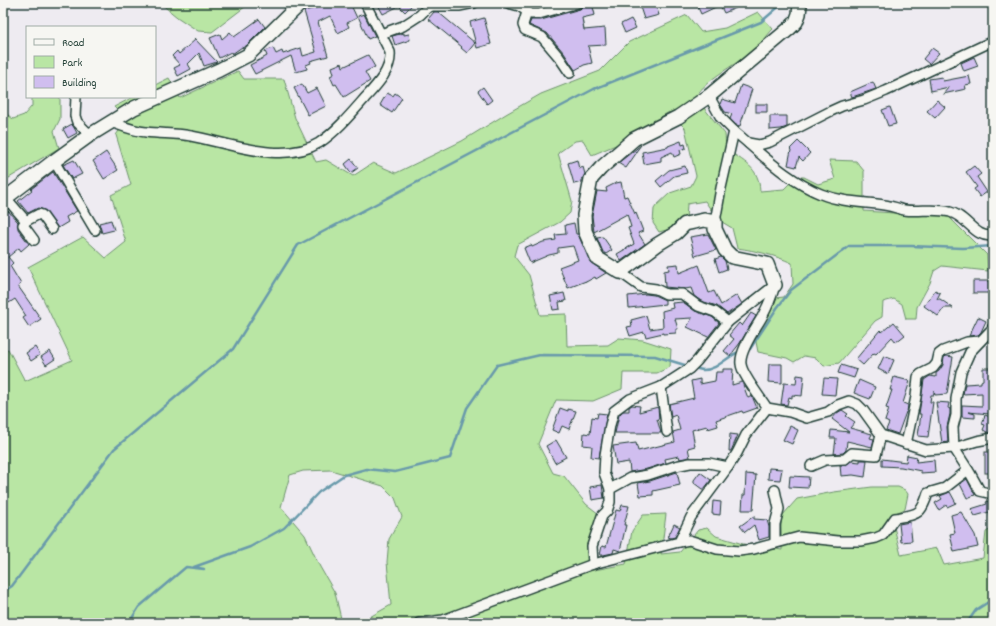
<svg xmlns="http://www.w3.org/2000/svg" width="996" height="626" font-family="Dekko,sans-serif">
<rect width="100%" height="100%" fill="#eeebf1"/>
<filter id="ink" filterUnits="userSpaceOnUse"><feTurbulence type="fractalNoise" baseFrequency=".025" numOctaves="2"/><feDisplacementMap in="SourceGraphic" scale="8" xChannelSelector="R" yChannelSelector="G"/><feConvolveMatrix kernelMatrix="1 2 1 2 8 2 1 2 1" color-interpolation-filters="sRGB"/></filter>
<g filter="url(#ink)">
<g fill="#b9e6a4" stroke="#6c926c">
<polygon points="160,3 250,3 212,32 198,31 177,17"/>
<path d="M758,12L773,29C766,36 760,47 752,52C732,67 709,77 695,97L725,134L726,149C744,162 759,167 760,191L784,189L796,177H804L818,184L835,179L829,160L856,161L864,171V211L923,215H947L987,255L988,271L942,266L934,271L930,283L917,307L916,319H906L902,304L894,299L883,302L882,317L875,321L839,363L824,366L816,358L804,356L794,362L787,358L758,352L755,337L775,298L784,297L793,284L792,263C774,255 757,251 737,248L732,228L717,219L705,201L687,204L686,220L670,229L659,232L653,223L654,209L656,206L670,193L691,186L696,176L685,128L669,112L618,144L592,155L583,140L575,141L558,153L572,201L570,213L560,222L517,245L514,256L529,275L540,315L566,314L567,346L608,345L619,338L643,340L671,349L670,367L657,373H623L622,389L593,401L556,400L538,444L553,473L564,476L586,504L599,514C590,535 588,548 589,571L626,564L632,531L643,515L666,514L661,554L680,552L698,530L707,528L716,536L743,544L782,550L781,527L782,516L797,499L834,492L872,487H898L905,490L908,494L905,509L891,515L901,555L937,548L944,565L983,558L986,532L993,528V623H359L391,605L387,562L389,539L402,517L395,498L383,486L331,470L303,471L290,475L281,507L305,535L320,567L335,593L342,623H3V351L8,349L25,381L72,360L28,267L83,237L106,258L126,242L111,195L131,185L116,135L127,120L114,107L133,97H155V85L169,78L180,98L238,71L244,79H284L295,118L316,162L326,160L353,176L373,163L396,173L462,141L506,114L541,94L600,71L629,42L687,15L701,32L725,28Z"/>
<polygon points="32,97 60,97 60,119 54,131 59,148 9,178 3,183 3,111 13,119 24,115 32,106"/>
</g>
<g fill="none" stroke-linecap="round" stroke-linejoin="round">
<g stroke="#699aab" stroke-width="2.5">
<polyline points="746,350 750,349 777,308 791,290 849,246 911,246 963,248 993,246"/>
<path d="M693,367C696,368 700,370 703,370C718,370 728,355 741,351"/>
<polyline points="3,592 12,586 114,449 233,349 298,245 594,89 761,22 783,3"/>
<polyline points="129,623 139,607 186,567 204,569 194,567 250,547 284,528 319,492 344,475 366,469 395,472 450,458 467,408 497,365 540,355 655,356 688,366"/>
<polyline points="967,623 976,610 993,599"/>
</g>
</g>
<g fill="#d0beef" stroke="#1f3d34">
<polygon points="325,3 350,3 357,18 347,23 349,27 338,33 330,16 318,22 328,56 310,61 311,63 306,65 307,69 296,72 291,56 255,74 250,65 267,56 265,51 273,48 276,54 282,51 283,54 301,48 303,56 316,52 304,11 316,8"/>
<polygon points="377,3 414,3 405,12 399,6 383,14"/>
<polygon points="526,3 556,3 538,8 533,8"/>
<polygon points="592,3 595,15 582,18 584,30 605,28 606,45 588,46 592,63 584,65 575,70 564,53 547,33 529,25 531,20 541,20 580,9 584,4"/>
<polygon points="655,3 659,15 644,19 640,7"/>
<polygon points="696,3 734,3 736,8 724,13 720,5 701,14"/>
<polygon points="434,12 438,12 475,43 467,53 461,48 462,47 428,19"/>
<polygon points="364,14 375,36 368,39 358,16"/>
<polygon points="484,18 491,44 477,48 470,22"/>
<polygon points="259,19 265,27 246,46 242,48 242,47 232,54 231,52 219,58 210,38 220,34 222,39 230,32 234,37"/>
<polygon points="631,19 636,28 625,33 621,24"/>
<polygon points="404,33 404,35 409,34 410,40 395,45 392,36"/>
<polygon points="194,38 217,62 204,66 199,53 188,64 191,69 178,76 174,68 180,65 172,56 177,51 179,54 195,40"/>
<polygon points="932,48 939,53 929,64 923,59"/>
<polygon points="368,55 375,67 365,72 370,81 344,97 336,84 334,85 330,76 334,74 332,67 342,63 343,67"/>
<polygon points="974,57 978,66 964,71 961,63"/>
<polygon points="969,76 971,84 965,85 966,89 943,94 949,87 931,91 929,79 942,77 943,81"/>
<polygon points="873,82 876,89 852,97 850,92"/>
<polygon points="302,84 307,93 317,88 326,106 308,115 294,88"/>
<polygon points="741,85 752,89 740,126 736,125 730,119 732,114 725,112 720,104 722,99 735,103"/>
<polygon points="483,87 492,100 487,104 478,91"/>
<polygon points="387,93 393,96 395,93 402,98 392,113 380,105"/>
<polygon points="937,100 945,107 935,118 927,111"/>
<rect x="756" y="104" width="11" height="8"/>
<polygon points="890,107 896,124 888,126 882,110"/>
<polygon points="770,116 787,116 787,127 781,129 770,130"/>
<polygon points="72,124 77,133 68,138 63,129"/>
<polygon points="681,141 682,145 685,144 686,148 680,150 681,154 674,157 672,152 661,157 661,161 644,164 642,152 668,147 668,146"/>
<polygon points="798,141 810,153 803,161 799,157 796,167 788,165 791,150 790,149"/>
<polygon points="641,145 635,153 637,152 626,168 618,163"/>
<polygon points="106,152 118,170 104,179 93,161"/>
<polygon points="351,159 358,168 351,173 345,164"/>
<polygon points="74,160 82,174 72,179 63,165"/>
<polygon points="577,160 579,169 583,167 585,174 582,179 582,182 574,184 568,163"/>
<polygon points="685,166 687,173 674,176 661,187 656,181 669,170"/>
<polygon points="974,166 981,174 977,177 987,192 980,197 974,189 977,187 966,172"/>
<polygon points="53,172 77,211 66,217 68,222 58,228 44,210 38,208 28,213 18,201 32,190 31,189"/>
<polygon points="621,182 624,197 627,196 635,214 636,213 643,231 638,233 645,244 621,261 617,254 634,244 628,228 631,227 627,214 594,232 592,216 597,191 607,192 606,188 616,183"/>
<polygon points="8,211 18,222 18,229 29,244 21,251 19,248 8,257 13,263 10,266 21,284 18,286 41,319 29,327 23,318 26,316 15,299 9,303 3,293 3,216"/>
<polygon points="111,220 114,230 102,233 99,223"/>
<polygon points="574,223 576,234 578,234 590,262 606,273 596,279 595,277 586,282 586,281 568,288 559,267 578,260 573,246 558,248 558,253 549,255 530,263 524,248 531,245 532,247 543,242 556,240 555,235 566,234 565,225"/>
<polygon points="708,234 716,250 695,256 690,237"/>
<polygon points="603,237 612,250 606,254 603,252 597,238"/>
<polygon points="721,257 725,261 727,269 719,272 715,259"/>
<polygon points="678,264 679,273 699,265 709,293 714,291 721,305 737,295 742,304 727,314 717,306 701,301 694,296 691,288 685,289 665,287 664,271 669,270 668,265"/>
<rect x="973" y="281" width="16" height="12"/>
<polygon points="935,290 940,293 937,299 940,299 953,308 944,308 938,316 924,306"/>
<polygon points="564,293 566,301 559,302 560,309 553,310 550,296"/>
<polygon points="646,294 654,295 665,300 665,304 629,308 628,296"/>
<polygon points="683,302 695,311 712,317 719,323 708,337 687,327 692,318 675,319 678,329 676,329 676,333 663,334 663,333 646,337 644,332 630,336 627,327 632,326 631,320 646,316 650,329 663,327 662,311 673,308 672,303"/>
<polygon points="751,313 756,316 740,343 730,356 724,351 734,339 729,335 739,323 742,326"/>
<polygon points="978,317 986,321 981,332 978,335 969,336"/>
<polygon points="894,322 905,335 896,342 892,337 876,354 874,353 863,365 856,359 880,330 882,332"/>
<polygon points="35,347 40,355 31,361 26,353"/>
<polygon points="50,351 55,359 46,365 41,357"/>
<polygon points="884,356 894,360 888,374 878,369"/>
<polygon points="947,356 953,357 947,394 935,395 934,391 934,395 931,395 930,402 933,402 928,437 918,436 921,414 919,414 924,380 930,376 936,377 936,373 939,371 943,365 944,357"/>
<polygon points="769,364 782,364 782,383 768,382"/>
<polygon points="841,365 857,370 854,378 838,373"/>
<polygon points="983,368 993,368 993,390 991,390 992,405 990,414 968,412 975,414 975,418 962,417 962,405 982,406 982,393 963,394 965,384 981,383 981,381 983,380"/>
<polygon points="723,369 733,369 732,385 742,382 748,398 752,396 757,408 743,413 742,411 716,420 718,426 708,429 707,426 692,430 695,446 688,448 690,457 680,459 679,456 665,459 666,463 647,469 630,472 629,462 616,464 613,446 636,443 638,451 675,442 673,432 680,430 676,415 671,417 669,404 694,398 691,381 700,379 700,384 715,381 716,372 723,372"/>
<polygon points="797,375 804,376 802,396 792,395 792,398 789,397 787,405 781,404 784,383 796,384"/>
<polygon points="894,377 910,381 903,403 908,405 907,412 906,412 898,434 886,430 889,423 885,421 889,409 886,408 892,390 890,390"/>
<polygon points="824,378 837,379 835,395 822,394"/>
<polygon points="859,380 875,387 870,399 854,393"/>
<polygon points="936,402 949,403 948,408 950,409 950,414 947,427 948,442 942,443"/>
<polygon points="632,405 640,406 639,412 658,407 659,419 657,419 661,433 615,433 619,415 623,411 629,411 629,407"/>
<polygon points="560,408 568,411 568,409 576,411 569,429 562,426 559,433 552,430"/>
<polygon points="842,410 848,414 846,416 855,422 850,428 872,434 870,438 874,439 872,447 847,441 846,450 843,453 834,454 836,438 830,438 831,430 849,432 832,419 837,413"/>
<polygon points="598,413 607,414 599,458 591,457 592,446 583,445 584,433 590,434 592,417 597,418"/>
<polygon points="985,415 993,418 993,432 989,433 983,430 985,425 982,424"/>
<polygon points="790,426 798,430 792,444 783,440"/>
<polygon points="730,434 738,435 731,451 729,451"/>
<polygon points="556,440 566,457 555,463 546,446"/>
<rect x="985" y="452" width="8" height="21"/>
<polygon points="907,455 917,457 916,462 934,460 935,472 921,473 921,471 901,467 882,466 882,459 906,462"/>
<polygon points="860,460 867,460 865,477 853,475 841,476 840,465 846,465 851,461 860,462"/>
<polygon points="769,468 782,469 780,480 768,479"/>
<polygon points="677,472 680,485 653,491 653,495 640,496 638,483 650,481"/>
<polygon points="700,472 711,480 704,489 702,489 694,483 694,480"/>
<polygon points="746,474 756,475 753,510 742,510 743,495 745,495"/>
<polygon points="790,476 809,477 808,488 789,487"/>
<polygon points="967,479 975,495 967,498 960,484"/>
<polygon points="602,485 604,498 592,500 590,487"/>
<polygon points="950,492 956,503 947,507 946,505 939,510 935,503 942,499 940,496"/>
<polygon points="993,500 993,520 991,520 989,512 975,516 971,509 987,504 986,502"/>
<polygon points="713,501 721,502 720,515 712,514"/>
<polygon points="622,505 629,506 624,525 626,525 620,551 614,549 613,553 603,555 600,555 602,546 606,547 616,510 620,511"/>
<polygon points="961,512 975,535 978,547 954,552 950,534 955,533 951,515"/>
<polygon points="754,516 754,519 767,520 769,527 769,537 759,540 754,525 745,532 740,526"/>
<polygon points="910,522 912,541 901,542 899,524"/>
<polygon points="674,524 680,527 675,537 671,538 668,537"/>
</g>
<g fill="none" stroke-linecap="round" stroke-linejoin="round">
<g stroke="#1f3d34" stroke-width="12">
<g id="street">
<polyline points="508,3 519,6 531,14 539,14 578,3"/>
<polyline points="527,12 523,25 525,30 542,37 559,57 570,73"/>
<polyline points="381,34 403,26 420,15 427,8 432,6 459,6 474,3"/>
<polyline points="709,96 721,118 734,131 748,143 759,145 770,142 831,111 842,106 864,100 886,91 993,41"/>
<polyline points="76,97 75,116 77,122 90,135"/>
<path d="M111,122C122,126 134,131 146,132C161,134 177,133 191,136C229,143 283,165 319,143C336,132 351,114 365,98C376,86 392,70 390,52L365,3"/>
<path d="M749,144C771,163 793,183 821,194C841,202 862,202 884,205C891,206 897,208 904,210C919,212 935,208 950,212C967,216 976,240 993,235"/>
<polyline points="54,161 95,230"/>
<polyline points="6,198 26,221 39,214 42,215 52,229"/>
<polyline points="26,221 23,225 34,240"/>
<polyline points="715,222 721,188 734,131"/>
<polyline points="620,272 641,287 656,289 666,294 682,294 698,306 715,312 728,322"/>
<path d="M775,285C772,296 768,306 762,317C756,328 739,351 741,364C742,375 761,398 767,408L790,412L807,418L828,412L838,405L849,401L857,404L863,410L881,435L926,450L954,448L977,441L993,438"/>
<polyline points="993,327 992,329 970,352 961,372 956,399 956,415 953,427 954,448 970,473 980,491 993,494"/>
<polyline points="661,387 667,432"/>
<polyline points="906,444 916,397 918,377 921,374 933,368 937,363 939,354 943,351 967,342 980,341"/>
<polyline points="811,466 825,460 845,459 852,453 876,455 881,435"/>
<polyline points="610,489 630,478 648,475 675,466 690,463 709,463 728,467"/>
<path d="M679,542L689,540L717,549L739,551L754,549L799,537L838,541H861L876,538L883,535L895,518C917,514 921,516 928,493L945,488L968,470"/>
<polyline points="775,543 775,524 779,509 775,490"/>
<polyline points="593,564 592,546 602,516 607,511 610,502 610,489 604,473 605,455 610,425 614,411 630,399 661,387 689,369 697,361 728,322 775,285"/>
<polyline points="419,623 443,620 593,564 679,542 691,517 728,467 737,453 746,435 767,408"/>
</g>
</g>
<g stroke="#1f3d34" stroke-width="16">
<g id="secondary">
<polyline points="3,200 54,161 90,135 134,108 219,70 248,55 301,3"/>
<polyline points="775,285 767,264 732,257 725,250 715,229 715,222 704,220 685,224 676,233 658,244 620,272 597,258 585,231 584,215 591,179 601,168 634,139 678,117 709,96 790,28 796,22 799,14 800,5 799,3"/>
</g>
</g>
<use href="#street" stroke="#f6f6f2" stroke-width="9"/>
<use href="#secondary" stroke="#f6f6f2" stroke-width="13"/>
</g>
</g>
<rect width="996" height="626" fill="none" stroke="#f6f6f2" stroke-width="16"/>
<rect x="8" y="8" width="980" height="610" fill="none" stroke="#1f3d34" stroke-width="1.5" filter="url(#ink)"/>
<rect x="26" y="26" width="130" height="72" fill="#f6f6f2" stroke="#a0aca6"/>
<rect x="34" y="39" width="20" height="6" fill="#f6f6f2" stroke="#a0aca6"/>
<text x="62" y="46" font-size="12" fill="#1f3d34">Road</text>
<rect x="34" y="56" width="20" height="12" fill="#b9e6a4" stroke="#a0aca6"/>
<text x="62" y="66" font-size="12" fill="#1f3d34">Park</text>
<rect x="34" y="76" width="20" height="12" fill="#d0beef" stroke="#a0aca6"/>
<text x="62" y="86" font-size="12" fill="#1f3d34">Building</text>
</svg>
